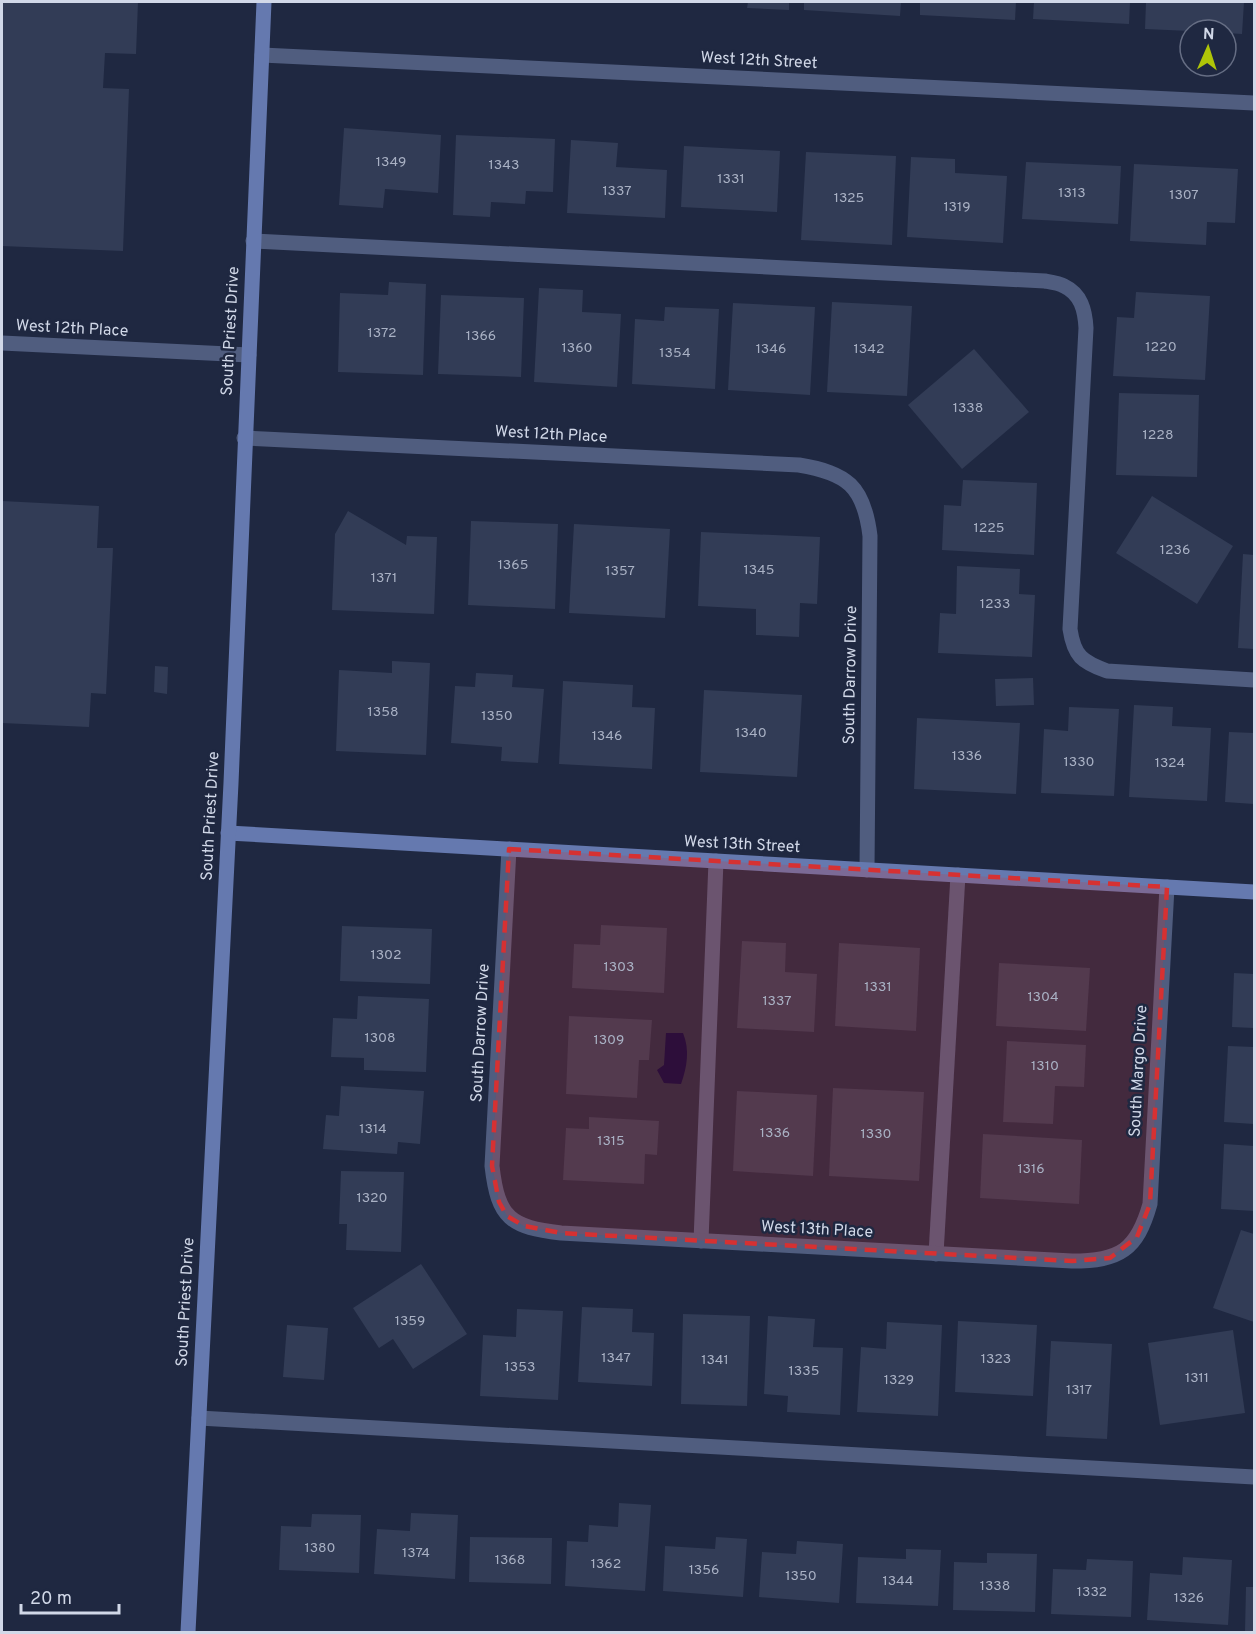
<svg xmlns="http://www.w3.org/2000/svg" width="1256" height="1634" font-family="Overpass,sans-serif">
<rect width="100%" height="100%" fill="#1f2841"/>
<path fill="#03053d" d="M666,1033H683C690,1050 687,1067 681,1084L664,1083L657,1070L664,1065Z"/>
<g fill="#323c56">
<polygon points="2,2 138,2 136,54 105,53 103,88 129,89 123,251 2,246"/>
<polygon points="748,2 789,2 789,10 747,8"/>
<polygon points="804,2 901,2 900,16 804,10"/>
<polygon points="920,2 1016,2 1015,20 920,15"/>
<polygon points="1034,2 1130,2 1129,24 1033,19"/>
<polygon points="1146,2 1244,2 1242,34 1226,33 1226,30 1190,31 1145,29"/>
<polygon points="344,128 441,135 438,193 385,189 383,208 339,205"/>
<polygon points="456,135 555,139 553,192 526,191 525,204 491,202 490,217 453,215"/>
<polygon points="571,140 618,143 616,167 667,170 665,218 567,213"/>
<polygon points="684,146 780,151 777,212 681,207"/>
<polygon points="806,152 896,156 892,245 801,240"/>
<polygon points="911,157 955,159 955,173 1007,176 1003,243 907,237"/>
<polygon points="1026,162 1121,166 1118,224 1022,219"/>
<polygon points="1134,164 1238,169 1235,223 1207,222 1206,245 1130,241"/>
<polygon points="389,282 426,284 423,375 338,372 340,293 388,295"/>
<polygon points="539,288 583,290 582,312 621,314 617,387 534,382"/>
<polygon points="1136,292 1210,296 1205,380 1113,376 1117,317 1134,318"/>
<polygon points="441,295 524,298 521,377 438,374"/>
<polygon points="832,302 912,306 907,396 827,392"/>
<polygon points="733,303 815,307 810,395 728,390"/>
<polygon points="665,307 719,309 715,389 632,384 635,319 664,321"/>
<polygon points="974,349 1029,412 962,469 908,405"/>
<polygon points="1119,393 1199,395 1197,477 1116,475"/>
<polygon points="963,480 1037,483 1034,555 942,550 944,505 961,506"/>
<polygon points="1152,496 1233,546 1197,604 1116,553"/>
<polygon points="2,501 99,506 97,548 113,548 106,694 91,693 89,727 2,723"/>
<polygon points="348,511 406,545 407,536 437,537 434,614 332,610 335,534"/>
<polygon points="471,521 558,524 555,609 468,605"/>
<polygon points="574,524 670,529 665,618 569,613"/>
<polygon points="701,532 820,537 817,604 800,603 799,637 756,635 756,609 698,606"/>
<polygon points="1243,554 1254,555 1254,649 1238,648"/>
<polygon points="957,566 1020,569 1019,594 1035,595 1032,657 938,653 940,613 956,614"/>
<polygon points="392,661 430,663 426,755 336,751 339,670 392,673"/>
<polygon points="155,666 168,667 167,694 154,692"/>
<polygon points="476,673 513,675 512,687 544,689 538,763 501,761 502,747 451,743 455,686 475,687"/>
<polygon points="1033,678 1034,705 996,706 995,679"/>
<polygon points="563,681 633,685 632,707 655,708 652,769 559,764"/>
<polygon points="704,690 802,695 797,777 700,772"/>
<polygon points="1134,705 1173,707 1172,726 1211,728 1207,801 1129,797"/>
<polygon points="1069,707 1119,709 1114,796 1041,793 1044,729 1068,731"/>
<polygon points="917,718 1020,723 1016,794 914,789"/>
<polygon points="1229,732 1254,733 1254,804 1225,802"/>
<polygon points="601,925 667,928 664,993 572,988 574,944 600,945"/>
<polygon points="342,926 432,929 430,984 340,981"/>
<polygon points="742,941 786,943 785,972 817,974 814,1032 737,1028"/>
<polygon points="839,943 920,948 916,1031 835,1026"/>
<polygon points="999,963 1090,968 1086,1031 996,1026"/>
<polygon points="1234,973 1254,974 1254,1028 1232,1027"/>
<polygon points="358,996 429,999 426,1072 364,1070 364,1058 331,1057 333,1018 357,1019"/>
<polygon points="569,1016 652,1020 649,1060 639,1060 637,1098 566,1094"/>
<polygon points="1007,1041 1086,1045 1084,1087 1055,1086 1053,1124 1003,1122"/>
<polygon points="1228,1046 1254,1047 1254,1124 1224,1122"/>
<polygon points="341,1086 424,1091 420,1144 398,1142 397,1154 323,1149 326,1115 339,1116"/>
<polygon points="833,1088 924,1092 919,1181 829,1176"/>
<polygon points="737,1091 817,1095 813,1176 733,1171"/>
<polygon points="589,1117 659,1121 657,1155 645,1154 644,1184 563,1180 566,1128 589,1129"/>
<polygon points="983,1134 1082,1140 1079,1204 980,1198"/>
<polygon points="1224,1144 1254,1146 1254,1211 1221,1209"/>
<polygon points="341,1171 404,1172 401,1252 346,1250 347,1224 339,1224"/>
<polygon points="1241,1230 1254,1234 1254,1322 1213,1308"/>
<polygon points="421,1264 467,1334 413,1369 393,1339 379,1348 353,1308"/>
<polygon points="582,1307 633,1309 632,1332 654,1333 652,1386 578,1382"/>
<polygon points="517,1309 563,1311 558,1400 480,1396 483,1335 516,1337"/>
<polygon points="683,1314 750,1316 747,1406 681,1404"/>
<polygon points="768,1316 815,1319 813,1347 843,1348 840,1415 787,1412 788,1396 764,1394"/>
<polygon points="958,1321 1037,1325 1033,1396 955,1392"/>
<polygon points="887,1322 942,1325 938,1416 857,1412 861,1347 886,1349"/>
<polygon points="287,1325 328,1328 324,1380 283,1377"/>
<polygon points="1233,1330 1245,1413 1160,1425 1148,1343"/>
<polygon points="1051,1341 1112,1344 1107,1439 1046,1436"/>
<polygon points="619,1503 651,1505 645,1591 565,1586 567,1541 588,1542 589,1525 618,1527"/>
<polygon points="411,1513 458,1515 455,1579 374,1574 377,1529 410,1531"/>
<polygon points="312,1514 361,1515 359,1573 279,1570 281,1526 311,1527"/>
<polygon points="470,1537 552,1538 551,1584 469,1582"/>
<polygon points="716,1537 747,1539 743,1597 663,1591 665,1546 715,1549"/>
<polygon points="797,1541 843,1544 839,1603 759,1597 762,1552 796,1554"/>
<polygon points="906,1549 941,1550 938,1606 856,1603 858,1557 906,1559"/>
<polygon points="987,1553 1037,1554 1035,1612 953,1610 954,1562 987,1563"/>
<polygon points="1183,1557 1232,1560 1228,1625 1147,1620 1150,1573 1182,1575"/>
<polygon points="1087,1559 1133,1561 1131,1617 1051,1614 1053,1569 1086,1570"/>
<polygon points="1246,1587 1254,1587 1254,1632 1245,1632"/>
</g>
<g fill="none" stroke-linecap="round" stroke-linejoin="round">
<g stroke="#505d7f" stroke-width="15">
<path d="M253,241L1045,281C1051,282 1059,283 1064,286C1081,294 1085,310 1086,328L1070,629C1074,656 1082,662 1107,671L1254,680"/>
<polyline points="701,1241 716,861"/>
<polyline points="936,1254 958,875"/>
<polyline points="199,1418 1254,1477"/>
</g>
<g stroke="#505d7f" stroke-width="15">
<polyline points="262,55 1254,103"/>
<polyline points="2,343 249,355"/>
<path d="M244,438L799,465C847,473 864,486 870,536L867,870"/>
<path d="M509,849L492,1166C498,1219 511,1227 561,1233L1072,1261C1120,1261 1137,1250 1150,1204L1167,887"/>
</g>
<g stroke="#6579af" stroke-width="15">
<polyline points="228,833 1254,892"/>
<polyline points="188,1632 231,783 264,2"/>
</g>
</g>
<path fill="#d63132" fill-opacity="0.2" stroke="#d63132" stroke-width="4.5" stroke-dasharray="12 8" stroke-linejoin="round" d="M509,849L1167,887L1150,1204L1137,1237L1110,1258L1072,1261L561,1233L524,1226L507,1216L499,1202L492,1166Z"/>
<g text-anchor="middle" dominant-baseline="central" stroke-width="5" stroke-linejoin="round" paint-order="stroke">
<g font-size="14" fill="#a9b1c4">
<text x="391" y="162">1349</text>
<text x="504" y="165">1343</text>
<text x="731" y="179">1331</text>
<text x="617" y="191">1337</text>
<text x="1072" y="193">1313</text>
<text x="1184" y="195">1307</text>
<text x="849" y="198">1325</text>
<text x="957" y="207">1319</text>
<text x="382" y="333">1372</text>
<text x="481" y="336">1366</text>
<text x="1161" y="347">1220</text>
<text x="577" y="348">1360</text>
<text x="771" y="349">1346</text>
<text x="869" y="349">1342</text>
<text x="675" y="353">1354</text>
<text x="968" y="408">1338</text>
<text x="1158" y="435">1228</text>
<text x="989" y="528">1225</text>
<text x="1175" y="550">1236</text>
<text x="513" y="565">1365</text>
<text x="759" y="570">1345</text>
<text x="620" y="571">1357</text>
<text x="384" y="578">1371</text>
<text x="995" y="604">1233</text>
<text x="383" y="712">1358</text>
<text x="497" y="716">1350</text>
<text x="751" y="733">1340</text>
<text x="607" y="736">1346</text>
<text x="967" y="756">1336</text>
<text x="1079" y="762">1330</text>
<text x="1170" y="763">1324</text>
<text x="386" y="955">1302</text>
<text x="619" y="967">1303</text>
<text x="878" y="987">1331</text>
<text x="1043" y="997">1304</text>
<text x="777" y="1001">1337</text>
<text x="380" y="1038">1308</text>
<text x="609" y="1040">1309</text>
<text x="1045" y="1066">1310</text>
<text x="373" y="1129">1314</text>
<text x="775" y="1133">1336</text>
<text x="876" y="1134">1330</text>
<text x="611" y="1141">1315</text>
<text x="1031" y="1169">1316</text>
<text x="372" y="1198">1320</text>
<text x="410" y="1321">1359</text>
<text x="616" y="1358">1347</text>
<text x="996" y="1359">1323</text>
<text x="715" y="1360">1341</text>
<text x="520" y="1367">1353</text>
<text x="804" y="1371">1335</text>
<text x="1197" y="1378">1311</text>
<text x="899" y="1380">1329</text>
<text x="1079" y="1390">1317</text>
<text x="320" y="1548">1380</text>
<text x="416" y="1553">1374</text>
<text x="510" y="1560">1368</text>
<text x="606" y="1564">1362</text>
<text x="704" y="1570">1356</text>
<text x="801" y="1576">1350</text>
<text x="898" y="1581">1344</text>
<text x="995" y="1586">1338</text>
<text x="1092" y="1592">1332</text>
<text x="1189" y="1598">1326</text>
</g>
<g font-size="16" fill="#d1d8e8" stroke="#1f2841">
<text transform="translate(759 61) rotate(3)">West 12th Street</text>
<text transform="translate(72 329) rotate(3)">West 12th Place</text>
<text transform="translate(231 331) rotate(-87)">South Priest Drive</text>
<text transform="translate(551 435) rotate(3)">West 12th Place</text>
<text transform="translate(851 675) rotate(-89)">South Darrow Drive</text>
<text transform="translate(211 816) rotate(-87)">South Priest Drive</text>
<text transform="translate(742 845) rotate(3)">West 13th Street</text>
<text transform="translate(481 1033) rotate(-87)">South Darrow Drive</text>
<text transform="translate(1139 1071) rotate(-87)">South Margo Drive</text>
<text transform="translate(817 1230) rotate(3)">West 13th Place</text>
<text transform="translate(186 1302) rotate(-87)">South Priest Drive</text>
</g>
</g>
<rect width="1256" height="1634" fill="none" stroke="#d1d8e8" stroke-width="6"/>
<g transform="translate(1208 48) rotate(3)"><circle r="28" fill="#1f2841" stroke="#666e84" stroke-width="1.5"/>
<path d="M0-4.5L10 22L0 15L-10 22Z" fill="#afc508"/>
<text y="-9" font-size="16" font-weight="bold" text-anchor="middle" fill="#d1d8e8">N</text>
</g>
<path d="M21 1604v9h98v-9" fill="none" stroke="#d1d8e8" stroke-width="3"/>
<text x="30" y="1604" font-size="18" fill="#d1d8e8" stroke="#1f2841" stroke-width="4.5" paint-order="stroke">20 m</text>
</svg>
